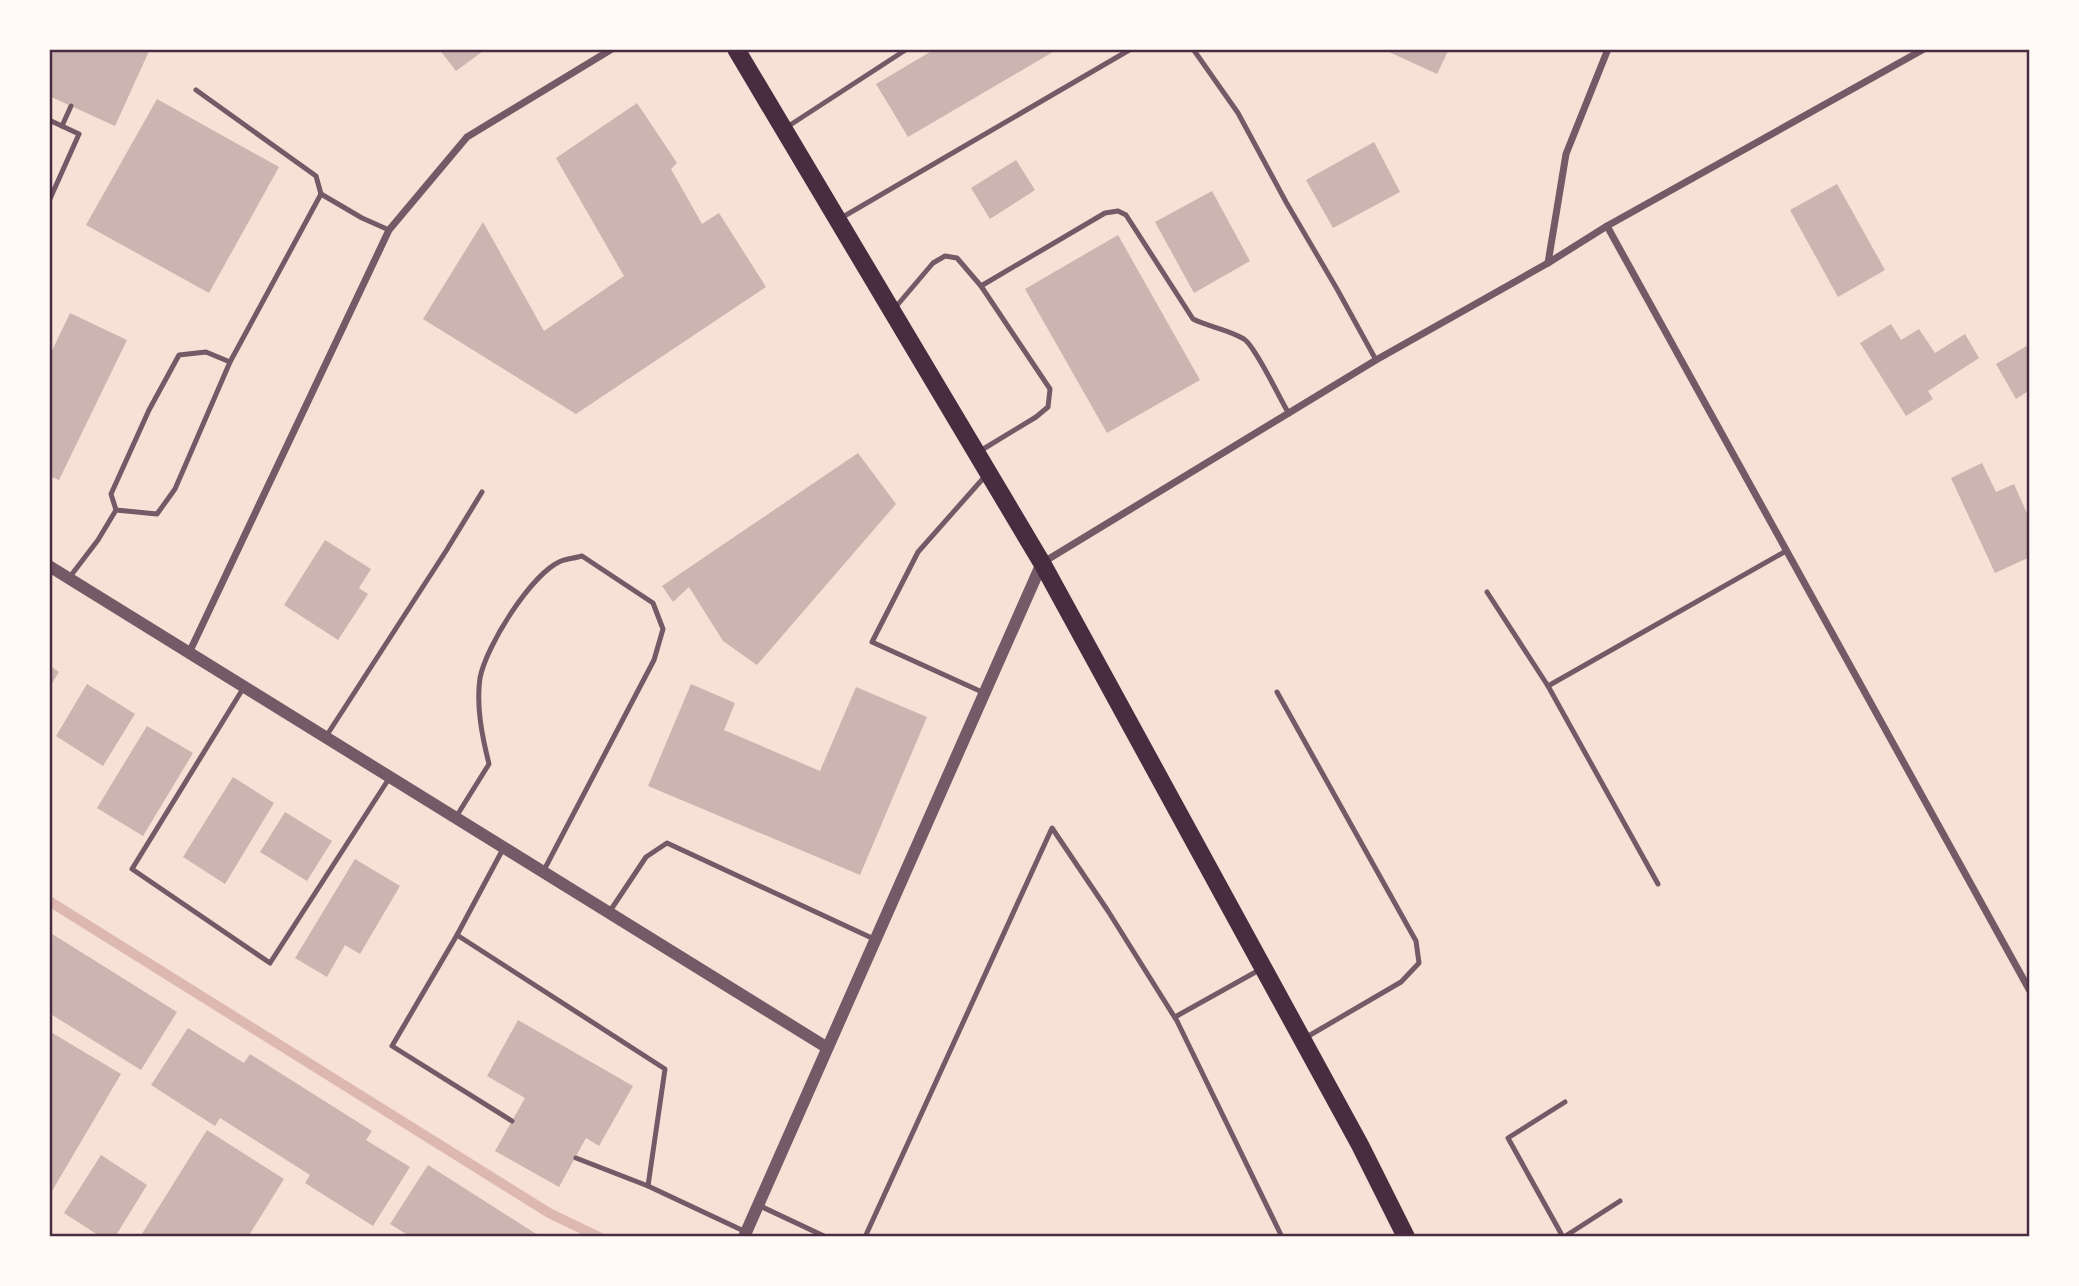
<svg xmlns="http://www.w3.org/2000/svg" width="2079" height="1286" font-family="Overpass,sans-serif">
<rect width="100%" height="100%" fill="#f7e1d7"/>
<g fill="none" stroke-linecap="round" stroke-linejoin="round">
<polyline stroke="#dcb8b0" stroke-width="10" points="49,901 549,1213 599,1237"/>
</g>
<g fill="#ccb4b1">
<polygon points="49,49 150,49 115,126 49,96"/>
<polygon points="439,49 486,49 456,71"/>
<polygon points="935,49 1058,49 908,137 876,84"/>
<polygon points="1388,49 1449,49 1437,74 1387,51"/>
<polygon points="157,99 279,167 209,293 86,225"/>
<polygon points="637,103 677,163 671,169 702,224 719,213 766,287 576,414 423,319 483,222 544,331 624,276 556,158"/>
<polygon points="1374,142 1400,192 1333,228 1306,180"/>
<polygon points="1016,160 1035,190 990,219 971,188"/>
<polygon points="1837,184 1885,270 1838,297 1790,210"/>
<polygon points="1212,191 1250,261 1194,293 1155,222"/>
<polygon points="1118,235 1200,380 1107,433 1025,289"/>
<polygon points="70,313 127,340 59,480 49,476 49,357"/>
<polygon points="1891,324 1901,340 1919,329 1935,353 1965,334 1979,358 1928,391 1933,399 1906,416 1860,343"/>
<polygon points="2030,344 2030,390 2016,399 1996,364"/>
<polygon points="858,453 896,504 757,665 723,641 689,587 673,602 662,586"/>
<polygon points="1982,463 1996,492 2014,484 2030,520 2030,557 1995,573 1951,478"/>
<polygon points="325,540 371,569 359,588 368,594 338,640 284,605"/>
<polygon points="49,665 59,672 49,688"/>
<polygon points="87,684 135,714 103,766 56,736"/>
<polygon points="691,684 735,703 724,730 820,771 856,687 927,717 860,875 648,786"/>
<polygon points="147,726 193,753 143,836 97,808"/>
<polygon points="233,777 274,803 225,884 183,857"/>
<polygon points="285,812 332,841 307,881 260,852"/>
<polygon points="355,859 400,886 360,954 345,945 327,977 295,958"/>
<polygon points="49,932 177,1012 141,1070 49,1013"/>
<polygon points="518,1020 633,1086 599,1146 586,1138 559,1187 495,1151 525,1098 487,1076"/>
<polygon points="188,1028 244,1063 250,1054 372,1131 366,1140 410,1167 373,1226 305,1183 310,1175 220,1118 215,1126 151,1085"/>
<polygon points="49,1031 121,1074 49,1196"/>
<polygon points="207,1130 284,1179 248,1237 140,1237"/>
<polygon points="101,1155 147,1185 115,1237 101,1237 64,1213"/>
<polygon points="428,1165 541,1237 411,1237 390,1224"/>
</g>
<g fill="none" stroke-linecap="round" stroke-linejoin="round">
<g stroke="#755966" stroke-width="5">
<polyline points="1193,49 1238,113 1286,202 1337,289 1376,360"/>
<polyline points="196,90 316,176 321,194"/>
<polyline points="49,120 79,134 49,201"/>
<polyline points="62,126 71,106"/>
<polyline points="787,127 907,49"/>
<polyline points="841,218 1131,49"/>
<path d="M981,286L1105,213L1118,211L1126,215L1193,319C1209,327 1227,329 1244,339C1255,346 1280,399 1289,414"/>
<polyline points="894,309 933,263 945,256 957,258 981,286 1050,389 1048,407 1036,417 980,451"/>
<polyline points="230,362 321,194 362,218 389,230"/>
<polyline points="69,578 98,540 116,510 111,494 149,410 179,355 206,352 230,362 175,489 157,514 116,510"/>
<polyline points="1487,592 1548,686"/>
<polyline points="244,687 132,869 270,963 390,777"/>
<polyline points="982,692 872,642 918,552 987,474"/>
<polyline points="1277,692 1416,941 1419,963 1401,982 1305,1038"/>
<polyline points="325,738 446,551 482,492"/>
<path d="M456,817L489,764C482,736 476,706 480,678C486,646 531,574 561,561C567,559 575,558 582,556L653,603L663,629L654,660L543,872"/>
<polyline points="503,849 457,935 392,1046 512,1121"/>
<polyline points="1658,884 1548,686 1786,551"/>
<polyline points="610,911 646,857 667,843 874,939"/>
<polyline points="457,935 665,1069 648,1186"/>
<polyline points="1175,1017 1261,969"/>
<polyline points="576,1158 648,1186 746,1232"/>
<polyline points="758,1205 826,1237"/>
<polyline points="865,1237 1052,828 1108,911 1177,1021 1282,1237"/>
<polyline points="1563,1237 1508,1138 1565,1102"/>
<polyline points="1564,1237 1620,1201"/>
</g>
<g stroke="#755966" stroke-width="7">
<polyline points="1607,226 2030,991"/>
<polyline points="1548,263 1566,154 1608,49"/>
<polyline points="1042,563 1376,360 1548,263 1607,226 1924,49"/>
<polyline points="189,653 389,230 467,137 612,49"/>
</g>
<g stroke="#755966" stroke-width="12">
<polyline points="49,566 826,1047"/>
<polyline points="744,1237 1042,563"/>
</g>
<polyline stroke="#4a2c40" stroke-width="18" points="736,49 1042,563 1360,1145 1406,1237"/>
</g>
<rect width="2079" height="1286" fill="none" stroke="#fffaf5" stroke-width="102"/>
<rect x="51" y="51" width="1977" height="1184" fill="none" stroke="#4a2c40" stroke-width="2.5"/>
</svg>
